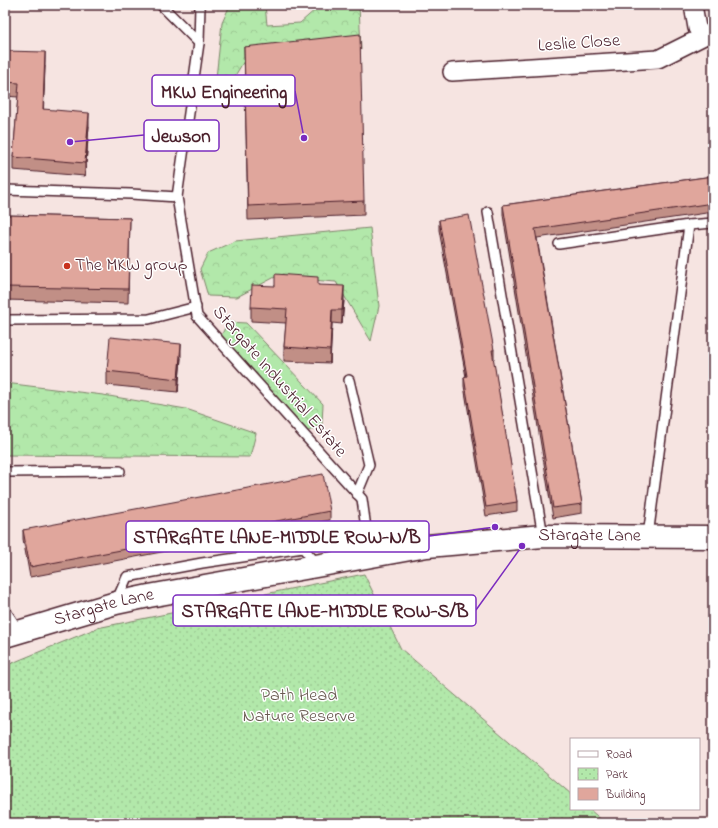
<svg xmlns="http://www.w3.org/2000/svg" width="718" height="828" font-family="'Indie Flower',sans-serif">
<defs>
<pattern id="forest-crowns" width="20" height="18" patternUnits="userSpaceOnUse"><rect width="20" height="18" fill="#b2e8aa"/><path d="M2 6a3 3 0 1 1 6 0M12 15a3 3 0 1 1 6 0" fill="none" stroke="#9bc792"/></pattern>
<pattern id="park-dots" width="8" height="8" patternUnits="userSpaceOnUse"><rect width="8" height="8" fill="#b2e8aa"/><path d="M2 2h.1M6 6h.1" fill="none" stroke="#9bc792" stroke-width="1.8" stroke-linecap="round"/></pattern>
</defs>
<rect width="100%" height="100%" fill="#f6e4e1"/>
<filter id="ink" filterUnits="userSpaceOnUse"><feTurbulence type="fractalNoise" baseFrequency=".025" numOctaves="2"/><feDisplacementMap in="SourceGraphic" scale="8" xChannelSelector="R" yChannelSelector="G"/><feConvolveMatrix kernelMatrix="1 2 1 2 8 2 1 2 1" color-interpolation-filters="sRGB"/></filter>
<g filter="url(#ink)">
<g fill="url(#forest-crowns)" stroke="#7e846a">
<polygon points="230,5 265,5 267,25 300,23 316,9 328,5 359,5 361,50 244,61 233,79 216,78 222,23"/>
<polygon points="370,228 379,306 371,341 336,282 275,277 237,297 208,296 200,269 208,253 235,241"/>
<polygon points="228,322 246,323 323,404 322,424 307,432 221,336"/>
<polygon points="5,383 103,395 186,409 256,433 250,457 5,455"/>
</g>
<polygon fill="url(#park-dots)" stroke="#7e846a" points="364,574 401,649 571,794 571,809 589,809 605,823 5,823 5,666 97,628"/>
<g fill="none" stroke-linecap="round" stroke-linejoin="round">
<g stroke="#4a1f2b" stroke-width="12">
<g id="lane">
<polyline points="161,5 199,43"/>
<polyline points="200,5 199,43 177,197 197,316 362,499 370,557"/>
<polyline points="5,190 131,194 177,197"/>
<polyline points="488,212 543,536"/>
<polyline points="559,244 689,225"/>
<polyline points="5,320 149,319 196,307"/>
<polyline points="349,380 369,465 357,494"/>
<polyline points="5,472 120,471"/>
<polyline points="648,536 689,225 713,223"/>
<polyline points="116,602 127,577 202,563 303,548 317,564"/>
<polyline points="5,610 19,631"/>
</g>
</g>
<g stroke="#4a1f2b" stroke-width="20">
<polyline id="street" points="452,72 658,59 704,36 697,28 693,5"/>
</g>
<g stroke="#4a1f2b" stroke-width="25">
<g id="secondary">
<path id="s1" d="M5,636L116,603L149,596L427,546L543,536L713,537"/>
</g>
</g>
<use href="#lane" stroke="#fff" stroke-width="9"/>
<use href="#street" stroke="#fff" stroke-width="17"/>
<use href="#secondary" stroke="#fff" stroke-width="22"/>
</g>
<g fill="#c18f86" stroke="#4a1f2b">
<polygon points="244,47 364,201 364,215 248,220"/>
<polygon points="5,51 45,66 43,109 89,126 85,176 13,170 13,157 18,97 5,96"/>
<polygon points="713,176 713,212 537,238 582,504 582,513 553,518 503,215 503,205"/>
<polygon points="5,215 130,218 128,303 5,300"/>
<polygon points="439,220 494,350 494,359 493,359 517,502 517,511 486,516 464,386 464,377 466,377 439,230"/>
<polygon points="318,285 344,300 342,324 332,323 330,363 284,361 284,347 286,323 251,321 251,307 275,286"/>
<polygon points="181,358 178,392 107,385 107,371"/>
<polygon points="713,492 713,513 711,512 711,503"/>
<polygon points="330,511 330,520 30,577 23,539 23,530"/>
</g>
<g fill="#9d746d" stroke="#4a1f2b">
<polygon points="45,52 45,66 43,122 43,109"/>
<polygon points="89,113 89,126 85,176 85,163"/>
<polygon points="344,286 344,300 342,324 342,310"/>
<polygon points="332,310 332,323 330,363 330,350"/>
<polygon points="181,344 181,358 178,392 178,379"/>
</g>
<g fill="#e0a69c" stroke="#4a1f2b">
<polygon points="360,34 364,201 248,206 244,47"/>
<polygon points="5,51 45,52 43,109 89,113 85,163 13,157 19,83 5,82"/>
<polygon points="713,176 713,203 535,229 582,504 553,508 503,205"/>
<polygon points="5,215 130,218 128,289 5,287"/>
<polygon points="469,215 494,350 492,350 517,502 486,507 464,377 467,376 439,220"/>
<polygon points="275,274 318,277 318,285 344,286 342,310 332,310 330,350 284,347 287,309 251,307 252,285 275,286"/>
<polygon points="110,337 181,344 178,379 107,371"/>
<polygon points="323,474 330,511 30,567 23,530"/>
<polygon points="713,492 713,503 711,503"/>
</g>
</g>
<circle fill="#c8321e" stroke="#fff" stroke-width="1.5" cx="67" cy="266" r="4"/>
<g text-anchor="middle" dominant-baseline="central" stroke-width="3" stroke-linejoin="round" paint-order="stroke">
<g font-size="18" fill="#4a1f2b" stroke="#fff">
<text transform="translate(579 44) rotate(-4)">Leslie Close</text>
<text transform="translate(279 382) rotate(49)">Stargate Industrial Estate</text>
<text stroke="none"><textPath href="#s1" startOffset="595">Stargate Lane</textPath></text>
<text stroke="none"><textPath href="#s1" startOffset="103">Stargate Lane</textPath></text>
</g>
<g font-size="18" fill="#4a1f2b" stroke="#fff" text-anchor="start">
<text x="75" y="266">The MKW group</text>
</g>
<g font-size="18" fill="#695b51" stroke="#fff">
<text x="299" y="696">Path Head<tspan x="299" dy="21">Nature Reserve</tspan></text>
</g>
</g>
<path fill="none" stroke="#7b2cbf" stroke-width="1.5" d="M304 138L295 91M70 142L144 135M495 527L429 536M522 546L476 610"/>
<g fill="#7b2cbf" stroke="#fff" stroke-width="1.5">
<circle cx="304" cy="138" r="4"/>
<circle cx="70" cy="142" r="4"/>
<circle cx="495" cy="527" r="4"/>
<circle cx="522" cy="546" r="4"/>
</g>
<g fill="#fff" stroke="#7b2cbf" stroke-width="1.5">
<rect x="152" y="75" width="143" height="31" rx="4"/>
<rect x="144" y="120" width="75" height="31" rx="4"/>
<rect x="126" y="521" width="303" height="31" rx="4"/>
<rect x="173" y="595" width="303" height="31" rx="4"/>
</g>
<g font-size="19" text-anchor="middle" font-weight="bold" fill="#4a1f2b">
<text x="224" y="98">MKW Engineering</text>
<text x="181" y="142">Jewson</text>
<text x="277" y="543">STARGATE LANE-MIDDLE ROW-N/B</text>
<text x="325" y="617">STARGATE LANE-MIDDLE ROW-S/B</text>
</g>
<rect width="718" height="828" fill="none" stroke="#fff" stroke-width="20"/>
<rect x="10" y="10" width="698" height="808" fill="none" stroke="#4a1f2b" stroke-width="1.5" filter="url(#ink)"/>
<rect x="570" y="738" width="130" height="72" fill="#ffffff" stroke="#b7a5aa"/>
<rect x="578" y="751" width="20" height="6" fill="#ffffff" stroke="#b7a5aa"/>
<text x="606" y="758" font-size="12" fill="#4a1f2b">Road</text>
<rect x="578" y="768" width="20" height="12" fill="url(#park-dots)" stroke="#b7a5aa"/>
<text x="606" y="778" font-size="12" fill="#4a1f2b">Park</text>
<rect x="578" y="788" width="20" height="12" fill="#e0a69c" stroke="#b7a5aa"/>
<text x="606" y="798" font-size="12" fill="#4a1f2b">Building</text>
</svg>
